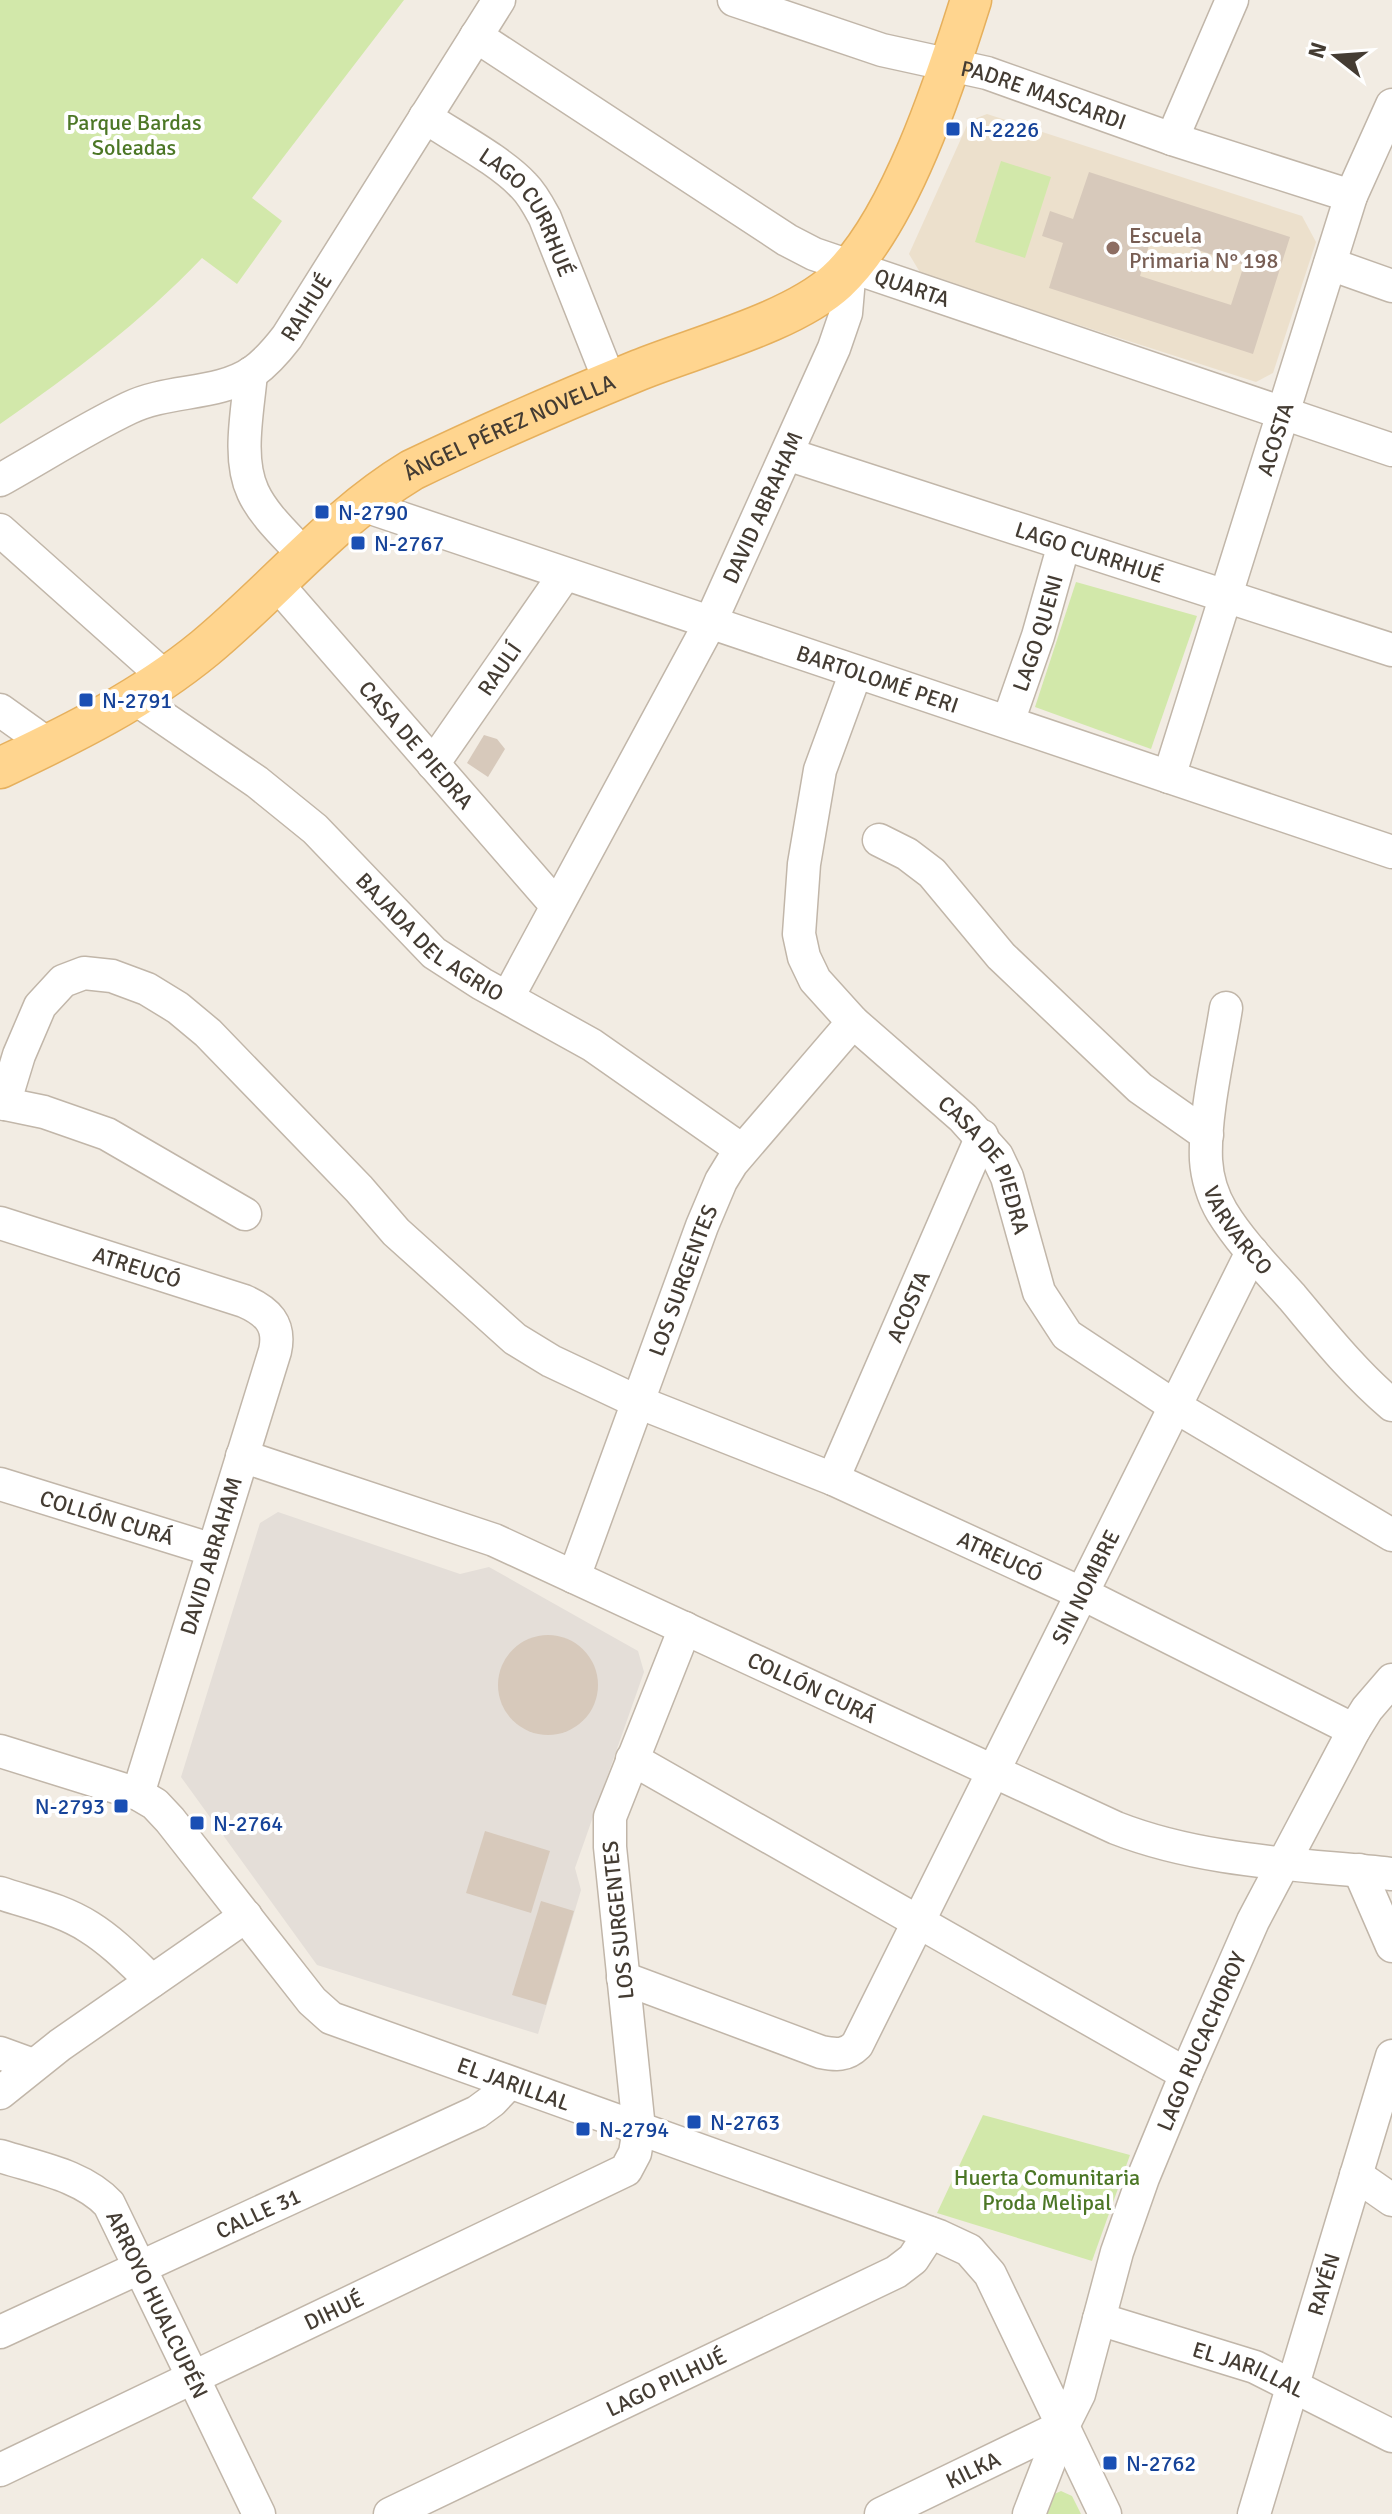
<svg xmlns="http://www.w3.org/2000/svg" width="1392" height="2514" font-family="Signika,sans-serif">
<rect width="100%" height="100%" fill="#f2ece3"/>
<polygon fill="#e4ded8" points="278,1512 460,1574 489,1567 638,1651 644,1672 575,1868 581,1890 538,2034 317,1965 181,1777 260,1523"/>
<polygon fill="#ece0cc" points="987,114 1302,216 1316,242 1273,373 1256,382 921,274 909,254 969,121"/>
<g fill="#d2e8aa">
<path d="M0,0H404L252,198L282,221L237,284L202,258C140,323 73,373 0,424Z"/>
<polygon points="1001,161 1051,177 1025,258 975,242"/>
<polygon points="1076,582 1197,616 1151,749 1035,707"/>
<polygon points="983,2115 1130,2155 1092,2261 937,2213"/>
<polygon points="1061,2491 1072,2496 1081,2514 1042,2514 1050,2496"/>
</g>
<g fill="#d7c9bb" fill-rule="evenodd">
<path d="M1089,172L1290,237L1253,354L1049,288L1063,243L1042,236L1050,211L1073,219ZM1152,235L1244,265L1231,305L1140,276Z"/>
<polygon points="484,735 497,739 505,749 488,777 467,763"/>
<circle cx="548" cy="1685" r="50"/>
<polygon points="485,1831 550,1851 531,1913 466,1893"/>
<polygon points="541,1901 574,1911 546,2005 512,1995"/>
</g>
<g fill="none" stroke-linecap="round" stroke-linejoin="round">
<g stroke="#c1b6a9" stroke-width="35">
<g id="minor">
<path id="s1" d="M734,0L882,50L987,73L1172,139L1351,196"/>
<path id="s2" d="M476,36L787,240L814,254L1392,450"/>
<path id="s3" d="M425,117C455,137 501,161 524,186C533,195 539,207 545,218L610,382"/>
<polyline points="1172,139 1232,0"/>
<polyline points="1330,264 1392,286"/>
<path d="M251,373C248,410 237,458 253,492C264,516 288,537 305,556"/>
<path id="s4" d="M787,454L1392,650"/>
<path id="s5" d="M0,480C43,456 85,429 129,408C168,389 217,396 253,372C267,362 277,350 287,337L499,0"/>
<path id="s6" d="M362,505L1392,852"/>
<polyline points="0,530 166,678"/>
<path id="s7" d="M276,583L556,905"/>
<path id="s8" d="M856,672L820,770L804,864L799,934L804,957L815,980L853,1022L963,1118L997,1156L1007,1177L1039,1292L1067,1335L1176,1407L1392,1535"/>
<path id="s9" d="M136,699L257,782L315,829L434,953L482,984L592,1045L742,1150"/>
<polyline points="0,710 49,745"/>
<path id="s10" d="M1008,722L1038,636L1064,544"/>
<path id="s11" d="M433,764L565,574"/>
<path id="s12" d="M1169,777L1351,196L1392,105"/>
<polyline points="879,840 907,854 932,873 1001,956 1140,1088 1207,1135"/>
<path id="s13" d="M508,997L710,623L834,348L846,313L850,267"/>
<path id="s14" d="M1226,1008C1219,1053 1204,1115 1206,1160C1207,1177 1213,1197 1222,1212C1241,1243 1268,1270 1292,1297C1324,1335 1354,1373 1392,1405"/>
<polyline points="0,1103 44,1112 107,1134 245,1214"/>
<path id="s15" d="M4,1104L19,1055L40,1006L63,981L84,973L112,976L147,989L178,1008L208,1033L359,1189L396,1232L515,1339L551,1361L638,1402L833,1479L1083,1594L1354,1730"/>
<path id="s16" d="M0,1223L244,1301C267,1311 281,1324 275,1351L138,1794"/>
<path id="s17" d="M242,1456L494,1540L1116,1828C1203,1862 1300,1864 1392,1874"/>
<path id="s18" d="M833,1479L982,1136"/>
<path id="s19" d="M0,1484L213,1550"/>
<path id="s20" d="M574,1577L702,1226L721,1181L732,1163L853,1022"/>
<path id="s21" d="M0,1751L138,1794L155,1804L170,1820L312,2001L331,2018L939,2236L969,2250L990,2274L1105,2514"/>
<polyline points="632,1759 1186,2074"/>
<polyline points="1359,1870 1392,1946"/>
<path d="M0,1893C30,1903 63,1910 89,1927C113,1942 132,1962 152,1981"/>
<path id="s22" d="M623,1978L821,2052C836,2055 846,2056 857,2045L1252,1252"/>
<polyline points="0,2053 33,2065"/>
<polyline points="0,2093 60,2045 246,1916"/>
<path id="s23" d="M0,2156C37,2168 82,2175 109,2204L259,2514"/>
<polyline points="1356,2175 1392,2200"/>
<path id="s24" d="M1099,2319L1255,2367L1392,2436"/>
<path id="s25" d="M0,2332L477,2112L492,2101L509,2083"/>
<path id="s26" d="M0,2470L626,2170L635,2153L639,2129L610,1847V1817L685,1628"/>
<path id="s27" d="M390,2514L896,2272L913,2259L930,2233"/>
<path id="s28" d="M881,2514L1063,2426"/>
<path id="s29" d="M1029,2514L1063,2426L1079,2394L1117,2252L1143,2178L1186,2074L1253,1921L1354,1730L1367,1709L1392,1680"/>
<path id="s30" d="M1254,2514L1392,2056"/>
</g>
</g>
<g stroke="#e6b05d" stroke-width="43">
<g id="major">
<path id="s31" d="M0,768C72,734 143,699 205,648C275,590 334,517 412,470C487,434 563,401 639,370C696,347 793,322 837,281C900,222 945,83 971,0"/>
</g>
</g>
<use href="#minor" stroke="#fff" stroke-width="32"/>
<use href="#major" stroke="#ffd58f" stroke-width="40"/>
</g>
<g fill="#1a4fb4" stroke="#fff" stroke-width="3">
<rect x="945" y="121" width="16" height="16" rx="4"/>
<rect x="314" y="504" width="16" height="16" rx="4"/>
<rect x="350" y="535" width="16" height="16" rx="4"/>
<rect x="78" y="692" width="16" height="16" rx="4"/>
<rect x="113" y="1798" width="16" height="16" rx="4"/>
<rect x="189" y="1815" width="16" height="16" rx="4"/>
<rect x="686" y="2114" width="16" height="16" rx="4"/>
<rect x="575" y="2121" width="16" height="16" rx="4"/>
<rect x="1102" y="2455" width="16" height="16" rx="4"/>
</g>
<circle fill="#8d6e63" stroke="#fff" stroke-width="3" cx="1113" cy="248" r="8"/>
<g text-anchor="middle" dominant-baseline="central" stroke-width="8" stroke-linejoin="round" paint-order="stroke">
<g font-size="22" fill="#443c33" stroke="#fff">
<text stroke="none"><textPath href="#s1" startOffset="324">PADRE MASCARDI</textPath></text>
<text stroke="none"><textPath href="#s3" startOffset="144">LAGO CURRHUÉ</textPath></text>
<text stroke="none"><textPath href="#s2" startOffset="506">QUARTA</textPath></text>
<text stroke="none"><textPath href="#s5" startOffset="362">RAIHUÉ</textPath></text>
<text stroke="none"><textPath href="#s31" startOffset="618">ÁNGEL PÉREZ NOVELLA</textPath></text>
<text stroke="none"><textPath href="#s12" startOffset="354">ACOSTA</textPath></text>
<text stroke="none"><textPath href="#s13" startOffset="552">DAVID ABRAHAM</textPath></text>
<text stroke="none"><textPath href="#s4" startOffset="318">LAGO CURRHUÉ</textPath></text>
<text stroke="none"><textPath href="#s10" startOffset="94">LAGO QUENI</textPath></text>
<text stroke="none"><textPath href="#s11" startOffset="116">RAULÍ</textPath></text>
<text stroke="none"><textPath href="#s6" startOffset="544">BARTOLOMÉ PERI</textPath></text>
<text stroke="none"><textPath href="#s7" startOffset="214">CASA DE PIEDRA</textPath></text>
<text stroke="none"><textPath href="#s9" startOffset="380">BAJADA DEL AGRIO</textPath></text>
<text stroke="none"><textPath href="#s8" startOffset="574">CASA DE PIEDRA</textPath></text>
<text stroke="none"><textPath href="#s14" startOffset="232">VARVARCO</textPath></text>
<text stroke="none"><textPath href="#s16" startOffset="144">ATREUCÓ</textPath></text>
<text stroke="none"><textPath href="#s20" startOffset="316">LOS SURGENTES</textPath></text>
<text stroke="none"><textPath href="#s18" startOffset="188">ACOSTA</textPath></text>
<text stroke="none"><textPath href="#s19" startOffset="112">COLLÓN CURÁ</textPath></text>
<text transform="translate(211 1556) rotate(-73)">DAVID ABRAHAM</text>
<text stroke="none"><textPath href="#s15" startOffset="1268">ATREUCÓ</textPath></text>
<text stroke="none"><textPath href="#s22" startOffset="762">SIN NOMBRE</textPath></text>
<text stroke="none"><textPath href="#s17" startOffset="616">COLLÓN CURÁ</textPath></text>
<text transform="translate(618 1920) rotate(-96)">LOS SURGENTES</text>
<text stroke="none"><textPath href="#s29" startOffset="504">LAGO RUCACHOROY</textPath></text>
<text stroke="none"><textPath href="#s21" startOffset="636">EL JARILLAL</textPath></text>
<text stroke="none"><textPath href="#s25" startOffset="284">CALLE 31</textPath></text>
<text stroke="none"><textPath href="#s30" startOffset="240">RAYÉN</textPath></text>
<text stroke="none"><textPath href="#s23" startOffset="232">ARROYO HUALCUPÉN</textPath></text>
<text stroke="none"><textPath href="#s26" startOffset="370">DIHUÉ</textPath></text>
<text stroke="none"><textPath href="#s24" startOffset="158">EL JARILLAL</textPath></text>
<text stroke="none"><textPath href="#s27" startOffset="306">LAGO PILHUÉ</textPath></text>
<text stroke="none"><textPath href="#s28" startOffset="102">KILKA</textPath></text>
</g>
<g font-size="22" fill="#4c7726" stroke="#fff">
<text x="134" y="122">Parque Bardas<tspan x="134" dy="25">Soleadas</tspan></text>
<text x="1047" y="2177">Huerta Comunitaria<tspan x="1047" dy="25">Proda Melipal</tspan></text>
</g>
<g font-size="22" fill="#164399" stroke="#fff" text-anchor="start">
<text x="969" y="129">N-2226</text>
<text x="338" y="512">N-2790</text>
<text x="374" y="543">N-2767</text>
<text x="102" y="700">N-2791</text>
<text x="105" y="1806" text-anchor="end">N-2793</text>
<text x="213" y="1823">N-2764</text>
<text x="710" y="2122">N-2763</text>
<text x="599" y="2129">N-2794</text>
<text x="1126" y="2463">N-2762</text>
</g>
<g font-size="22" fill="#785e54" stroke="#fff" text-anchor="start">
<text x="1129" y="235">Escuela<tspan x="1129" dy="25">Primaria N° 198</tspan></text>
</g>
</g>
<g transform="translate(1336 56) rotate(287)" stroke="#ffffff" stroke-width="6" paint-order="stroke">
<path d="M0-6L14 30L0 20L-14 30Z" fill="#443c33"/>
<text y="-12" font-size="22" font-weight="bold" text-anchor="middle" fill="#443c33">N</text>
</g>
</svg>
